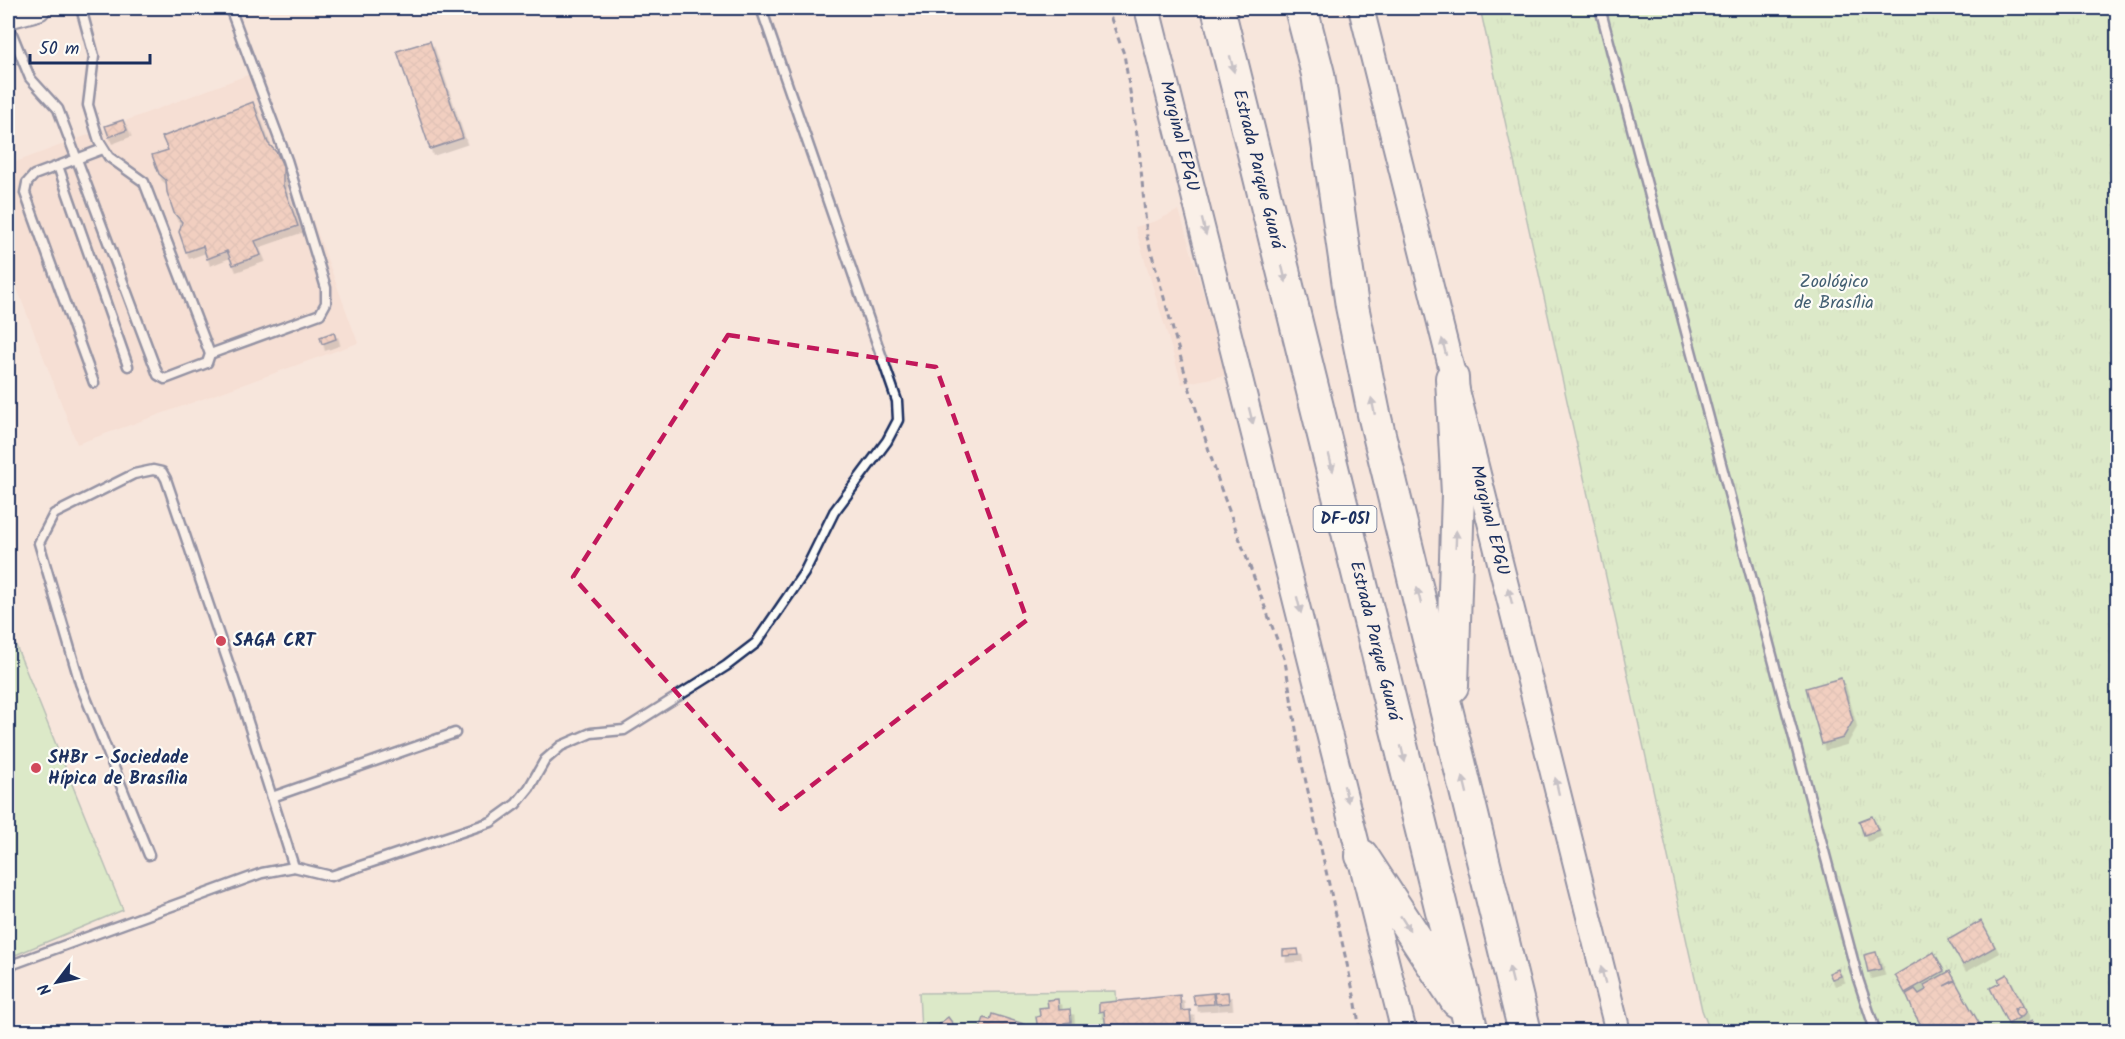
<svg xmlns="http://www.w3.org/2000/svg" width="2125" height="1039" font-family="Kalam,sans-serif">
<defs>
<pattern id="grass-tufts" width="24" height="20" patternUnits="userSpaceOnUse" patternTransform="scale(1.5)"><rect width="24" height="20" fill="#bbeeaf"/><path d="M3 7l-1-3M5 7V3M7 7l1-3M15 17l-1-3M17 17v-4M19 17l1-3" fill="none" stroke="#a0cc99"/></pattern>
<pattern id="building-cross-hatch" width="8" height="8" patternUnits="userSpaceOnUse" patternTransform="scale(1.5)"><rect width="8" height="8" fill="#e9b39e"/><path d="M0 0l8 8M0 8l8-8" fill="none" stroke="#c79a8a"/></pattern>
<filter id="shadow"><feDropShadow dx="3.5" dy="6" stdDeviation="0" flood-color="#0004"/></filter>
</defs>
<rect width="100%" height="100%" fill="#f7e6dc"/>
<filter id="ink" filterUnits="userSpaceOnUse"><feTurbulence type="fractalNoise" baseFrequency=".0167" numOctaves="2"/><feDisplacementMap in="SourceGraphic" scale="12" xChannelSelector="R" yChannelSelector="G"/><feConvolveMatrix kernelMatrix="1 2 1 2 8 2 1 2 1" color-interpolation-filters="sRGB"/></filter>
<g filter="url(#ink)">
<g fill="#f3d7c9">
<polygon points="258,71 358,343 77,444 8,265 8,165"/>
<polygon points="1179,210 1227,375 1182,384 1135,227 1156,221"/>
</g>
<polygon fill="url(#grass-tufts)" stroke="#6b8e86" stroke-width="1.5" points="1480,8 2117,8 2117,1031 1710,1031 1702,1010"/>
<g fill="#bbeeaf" stroke="#6b8e86" stroke-width="1.5">
<polygon points="8,626 123,910 8,958"/>
<polygon points="1116,991 1118,1031 921,1031 919,993"/>
</g>
<g fill="url(#building-cross-hatch)" stroke="#1b2f5e" stroke-width="1.5" filter="url(#shadow)">
<polygon points="430,41 463,138 430,149 397,51"/>
<polygon points="253,102 268,143 277,153 283,166 283,185 298,226 255,241 261,255 233,265 227,251 207,259 203,246 186,252 179,232 182,222 174,213 167,192 166,180 159,174 152,155 168,150 162,137"/>
<polygon points="123,120 127,130 109,137 105,126"/>
<polygon points="334,332 336,339 322,344 320,337"/>
<polygon points="1841,678 1853,721 1843,738 1822,744 1806,688"/>
<polygon points="1872,816 1878,830 1864,835 1859,821"/>
<polygon points="1981,921 1995,947 1963,965 1948,940"/>
<polygon points="1298,949 1299,955 1283,956 1283,950"/>
<polygon points="1876,952 1881,969 1868,972 1864,955"/>
<polygon points="1934,952 1944,971 1905,993 1895,975"/>
<polygon points="1838,969 1841,976 1832,979 1829,973"/>
<polygon points="1950,971 1955,980 1944,986 1955,981 1984,1032 1925,1032 1914,1013 1906,994 1915,989 1919,994 1926,990 1924,985"/>
<polygon points="2007,974 2023,1006 2014,1009 2019,1018 2008,1024 1990,988 2000,983 1998,979"/>
<polygon points="1228,992 1229,1003 1216,1004 1214,993"/>
<polygon points="1213,993 1214,1004 1195,1005 1193,995"/>
<polygon points="1180,995 1181,1011 1190,1010 1192,1032 1106,1031 1104,1011 1099,1012 1099,1003"/>
<polygon points="1058,999 1059,1010 1070,1009 1071,1022 1064,1023 1065,1031 1038,1030 1036,1017 1040,1016 1039,1008 1048,1007 1047,1000"/>
<circle cx="2020" cy="1012" r="5"/>
<polygon points="992,1014 1024,1024 1022,1032 986,1032 980,1029 984,1018 990,1020"/>
<polygon points="948,1017 959,1032 929,1032"/>
<polygon points="2032,1021 2037,1032 2023,1032 2021,1026"/>
</g>
<g fill="none" stroke-linecap="round" stroke-linejoin="round">
<g stroke="#1b2f5e" stroke-width="13">
<g id="lane">
<polyline points="1600,8 1858,979 1875,1030"/>
<polyline points="8,24 30,78 58,109 158,375 165,379 207,363 210,354 144,182 109,157 99,141 88,105 94,56 81,8"/>
<polyline points="58,166 128,366"/>
<polyline points="210,354 320,314 326,303 326,288 287,160 230,8"/>
<polyline points="94,383 25,193 27,183 34,175 103,149"/>
<polyline points="272,797 455,733"/>
<polyline points="149,855 80,683 39,543 54,514 134,474 153,470 162,472 166,479 242,703 294,867"/>
<polyline points="8,966 262,873 294,867 331,876 491,822 516,804 529,788 545,760 561,746 591,733 624,730 726,666 756,643 804,573 834,512 887,441 898,420 897,401 761,8"/>
</g>
</g>
<g stroke="#1b2f5e" stroke-width="28">
<g id="secondary">
<path id="s1" d="M1147,8L1404,1032"/>
<path id="s2" d="M1361,8L1618,1032"/>
<polyline points="8,16 38,8"/>
</g>
</g>
<g stroke="#1b2f5e" stroke-width="36">
<g id="highway">
<path id="s3" d="M1218,8L1472,1032"/>
<polyline points="1301,8 1318,74 1352,306 1374,414 1525,1032"/>
<polyline points="1452,686 1458,494 1452,378"/>
<polyline points="1362,856 1457,1001"/>
</g>
</g>
<polyline stroke="#1b2f5e" stroke-width="3" stroke-dasharray="6 4.5" stroke-linecap="butt" points="1107,8 1124,54 1139,147 1147,237 1187,380 1221,489 1285,661 1301,760 1356,1004 1360,1032"/>
<use href="#lane" stroke="#fdfcf7" stroke-width="8"/>
<use href="#secondary" stroke="#fdfcf7" stroke-width="24"/>
<use href="#highway" stroke="#fdfcf7" stroke-width="32"/>
</g>
<defs><path id="oneway-solid" d="M-6-.8H1V-3.2L6.5 0L1 3.2V.8H-6Z" transform="scale(1.5)"/></defs>
<g fill="#8c96aa">
<use href="#oneway-solid" transform="translate(1232 64) rotate(76)"/>
<use href="#oneway-solid" transform="translate(1204 227) rotate(76)"/>
<use href="#oneway-solid" transform="translate(1284 274) rotate(76)"/>
<use href="#oneway-solid" transform="translate(1444 347) rotate(-104)"/>
<use href="#oneway-solid" transform="translate(1373 406) rotate(-102)"/>
<use href="#oneway-solid" transform="translate(1251 416) rotate(76)"/>
<use href="#oneway-solid" transform="translate(1331 463) rotate(76)"/>
<use href="#oneway-solid" transform="translate(1456 539) rotate(-88)"/>
<use href="#oneway-solid" transform="translate(1419 596) rotate(-104)"/>
<use href="#oneway-solid" transform="translate(1510 596) rotate(-105)"/>
<use href="#oneway-solid" transform="translate(1299 605) rotate(76)"/>
<use href="#oneway-solid" transform="translate(1403 754) rotate(76)"/>
<use href="#oneway-solid" transform="translate(1465 785) rotate(-104)"/>
<use href="#oneway-solid" transform="translate(1557 786) rotate(-103)"/>
<use href="#oneway-solid" transform="translate(1346 794) rotate(76)"/>
<use href="#oneway-solid" transform="translate(1405 923) rotate(57)"/>
<use href="#oneway-solid" transform="translate(1511 975) rotate(-104)"/>
<use href="#oneway-solid" transform="translate(1603 975) rotate(-105)"/>
</g>
</g>
<path d="M0 0H2125V1039H0ZM728,335L936,367L1027,620L781,809L573,577Z" fill="#f7e6dc" fill-opacity=".55" fill-rule="evenodd"/>
<path fill="none" stroke="#c2185b" stroke-width="4.5" stroke-dasharray="12 8" stroke-linejoin="round" d="M728,335L936,367L1027,620L781,809L573,577Z"/>
<g fill="#d1495b" stroke="#fdfcf7" stroke-width="2">
<circle cx="221" cy="641" r="6"/>
<circle cx="36" cy="768" r="6"/>
</g>
<g text-anchor="middle" dominant-baseline="central" stroke-width="4.5" stroke-linejoin="round" paint-order="stroke">
<rect fill="#fdfcf7" stroke="#5f6c8c" stroke-width="1.5" x="1313.5" y="506" width="63" height="26" rx="4.5"/>
<g font-size="16" font-weight="bold" fill="#1b2f5e">
<text x="1345" y="519">DF-051</text>
</g>
<g font-size="18" fill="#1b2f5e" stroke="#fdfcf7">
<text stroke="none"><textPath href="#s1" startOffset="132">Marginal EPGU</textPath></text>
<text stroke="none"><textPath href="#s3" startOffset="166">Estrada Parque Guará</textPath></text>
<text stroke="none"><textPath href="#s2" startOffset="528">Marginal EPGU</textPath></text>
<text stroke="none"><textPath href="#s3" startOffset="652">Estrada Parque Guará</textPath></text>
</g>
<g font-size="18" fill="#435f72" stroke="#fdfcf7">
<text x="1834" y="282">Zoológico<tspan x="1834" dy="21">de Brasília</tspan></text>
</g>
<g font-size="18" font-weight="bold" fill="#1b2f5e" stroke="#fdfcf7" text-anchor="start">
<text x="233" y="641">SAGA CRT</text>
<text x="48" y="758">SHBr - Sociedade<tspan x="48" dy="21">Hípica de Brasília</tspan></text>
</g>
</g>
<rect width="2125" height="1039" fill="none" stroke="#fdfcf7" stroke-width="30"/>
<rect x="15" y="15" width="2095" height="1009" fill="none" stroke="#1b2f5e" stroke-width="2" filter="url(#ink)"/>
<g transform="translate(57 982) rotate(238)" stroke="#fdfcf7" stroke-width="4.5" paint-order="stroke">
<path d="M0-4.5L10 22L0 15L-10 22Z" fill="#1b2f5e"/>
<text y="-9" font-size="16" font-weight="bold" text-anchor="middle" fill="#1b2f5e">N</text>
</g>
<path d="M30 54v9h120v-9" fill="none" stroke="#1b2f5e" stroke-width="3"/>
<text x="39" y="54" font-size="18" fill="#1b2f5e" stroke="#fdfcf7" stroke-width="4.5" paint-order="stroke">50 m</text>
</svg>
